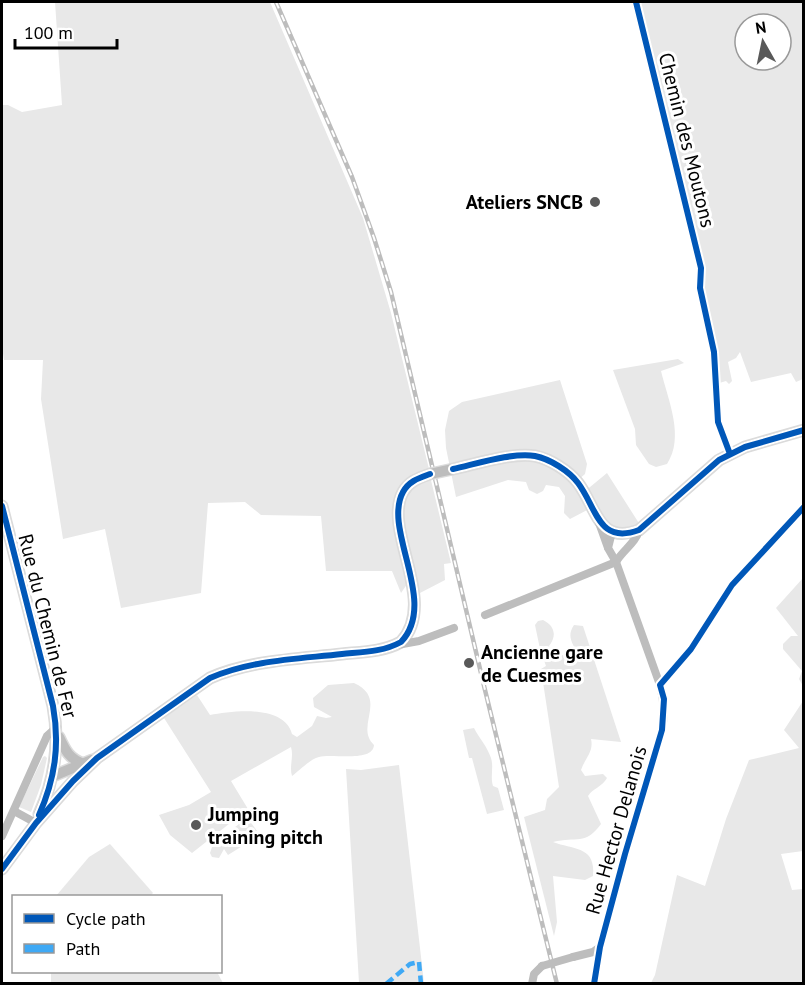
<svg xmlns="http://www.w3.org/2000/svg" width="805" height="985" font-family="'PT Sans',sans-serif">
<rect width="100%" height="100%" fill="#fff"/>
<g fill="#e8e8e8" fill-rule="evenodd">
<polygon points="55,2 270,2 363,218 391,313 429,469 419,473 412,488 430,476 451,563 444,564 445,580 420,593 412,577 401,593 392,571 326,571 321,516 261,515 245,502 208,503 201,593 121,608 105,529 63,539 41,399 43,360 4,360 2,347 2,105 8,105 22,112 62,105"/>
<path d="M636,2H803V379L796,382L791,373L751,382L740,352L736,358L728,362L732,381L729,384L726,381L716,384L713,343L700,288L701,268ZM745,24H781V60H745Z"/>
<path d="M678,359L684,363L661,371C668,400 685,437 667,464L656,467L649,464L636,445L635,429L613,370Z"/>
<polygon points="560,380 587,464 585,474 577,481 584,492 607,473 642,528 619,534 591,508 570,519 564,513 565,496 559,487 546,485 543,491 537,494 529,490 526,482 508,480 456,497 446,448 445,430 449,411 462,402"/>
<polygon points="803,578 803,686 799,679 802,671 783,649 783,644 791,636 798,636 776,608"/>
<path d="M543,620C555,626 557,636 549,646L554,655H578C573,643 566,637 574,625L583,626L621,742L591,739C594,752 585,758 581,770L585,776L603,774L607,778C602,787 593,788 588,796L601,824C585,846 577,836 553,842C574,850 596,846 593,876L585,880L553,876L557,922L554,936L524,817L545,810L547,799L559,787L541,669L546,666L540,649L535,625L538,621Z"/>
<path d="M354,683C389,699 354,726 374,745C373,763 331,753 319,757C310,759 299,771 292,776C289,766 294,757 291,747L231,781L248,809L192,853L170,835L159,815L189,805L211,792L164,718L197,695L210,715C233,711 284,704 292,734L297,737L312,726L317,716L326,718L332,717L314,707L313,698L328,685Z"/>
<polygon points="803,701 803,851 781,854 792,890 803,889 803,983 651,983 655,975 677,875 705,886 726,819 749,760 799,748 784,730"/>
<path d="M474,728C479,738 487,746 491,758C494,768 490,776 493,786L498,788L504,810L487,814L472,758H469L463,730Z"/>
<polygon points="45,756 47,758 41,785 31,812 19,807 43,757"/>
<polygon points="399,765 424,983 359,983 346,769 361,770"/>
<polygon points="244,820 249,820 260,835 228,855 224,849 219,858 212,857 210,853 212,847 219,846 220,839"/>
<polygon points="110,844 153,893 150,896 56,896 89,857"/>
<polygon points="51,972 217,972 223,983 51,983"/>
</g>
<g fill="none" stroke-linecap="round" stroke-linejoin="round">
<g stroke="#dbdbdb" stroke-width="13">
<g id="major">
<path d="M453,469C476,464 513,452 535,456C550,459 569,471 578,483C597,508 598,545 639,530L719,460L745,447L804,430"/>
<path d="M2,506L53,706C60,744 55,779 39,814"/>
<path d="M59,737C65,750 69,759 84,764"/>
<polyline points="53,776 92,760"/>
<path d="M2,869L36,823L73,781L97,758L210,678C251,660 298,659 342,654C362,652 383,652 401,642C439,602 382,530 403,492C409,481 419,478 430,474"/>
</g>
</g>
<g stroke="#bdbdbd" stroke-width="8">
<polyline points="714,352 718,422 730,454"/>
<polyline points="598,520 608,548"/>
<path d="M485,615L616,562C623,550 636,543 639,530"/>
<polyline points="397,645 419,641 454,628"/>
<polyline points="660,685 691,649 732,585 804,507"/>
<polyline points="14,811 36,823"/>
<polyline points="2,836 47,736 57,727"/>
<polyline points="573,957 593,952 600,947"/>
<polyline points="532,984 534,974 542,966"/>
<path d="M594,984L600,947L625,854L662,730C665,714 664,700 660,685L616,562L608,548L612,532"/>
</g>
<use href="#major" stroke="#bdbdbd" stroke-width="10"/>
<g stroke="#bdbdbd" stroke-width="4.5">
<polyline id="rail" points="276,2 352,177 374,238 391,292 485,690 557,984"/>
</g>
<use href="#rail" stroke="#fff" stroke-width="2" stroke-dasharray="7" stroke-linecap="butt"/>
<g stroke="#dbdbdb" stroke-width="13" stroke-linecap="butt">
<polyline id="major-bridge" points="430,474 453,469"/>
</g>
<polyline stroke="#bdbdbd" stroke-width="8" points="542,966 573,957"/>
<use href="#major-bridge" stroke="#bdbdbd" stroke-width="10"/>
<polyline stroke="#3fa9f5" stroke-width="4.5" stroke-dasharray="9 4.5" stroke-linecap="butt" points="386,984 410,964 419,962 421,984"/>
<g stroke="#fff" stroke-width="10">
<g id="cycleway">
<polyline points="636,2 701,268 700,288 714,352 718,422 730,454"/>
<path d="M453,469C476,464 513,452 535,456C550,459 569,471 578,483C597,508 598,545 639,530L719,460L745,447L804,430"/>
<path d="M2,506L53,706C60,745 55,779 39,815"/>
<path d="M2,869L36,823L73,781L97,758L210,678C251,660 298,659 342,654C362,652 383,652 401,642C439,602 382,530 403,492C409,481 419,478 430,474"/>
<polyline points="594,984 600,947 625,854 662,730 664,699 660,685 691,649 732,585 804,507"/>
</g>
</g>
<use href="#cycleway" stroke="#0057b8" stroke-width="6"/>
</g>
<g fill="#595959" stroke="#fff" stroke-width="2">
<circle cx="595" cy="202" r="6"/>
<circle cx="469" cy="663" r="6"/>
<circle cx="196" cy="825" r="6"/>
</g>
<g text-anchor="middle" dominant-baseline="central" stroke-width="6" stroke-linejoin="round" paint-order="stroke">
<g font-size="20" fill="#000" stroke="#fff">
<text transform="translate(687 140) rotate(76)">Chemin des Moutons</text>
<text transform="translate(48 626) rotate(76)">Rue du Chemin de Fer</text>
<text transform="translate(616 830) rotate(-74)">Rue Hector Delanois</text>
</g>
<g font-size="20" font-weight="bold" fill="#000" stroke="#fff" text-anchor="start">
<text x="583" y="202" text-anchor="end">Ateliers SNCB</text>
<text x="481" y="652">Ancienne gare<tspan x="481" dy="23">de Cuesmes</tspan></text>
<text x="208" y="814">Jumping<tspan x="208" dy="23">training pitch</tspan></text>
</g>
</g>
<rect width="805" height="985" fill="none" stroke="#000000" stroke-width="6"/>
<rect x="12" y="895" width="210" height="78" fill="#ffffff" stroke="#999999" stroke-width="1.5"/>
<rect x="24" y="914" width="30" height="9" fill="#0057b8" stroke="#999999" stroke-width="1.5"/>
<text x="66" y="925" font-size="18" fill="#000000">Cycle path</text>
<rect x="24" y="944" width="30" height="9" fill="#3fa9f5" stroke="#999999" stroke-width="1.5"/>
<text x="66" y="955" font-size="18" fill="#000000">Path</text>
<g transform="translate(763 42) rotate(351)"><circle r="28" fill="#ffffff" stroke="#999999" stroke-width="1.5"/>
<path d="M0-4.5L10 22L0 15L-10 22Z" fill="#595959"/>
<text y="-9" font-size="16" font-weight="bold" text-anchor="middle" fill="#000000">N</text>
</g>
<path d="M15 39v9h102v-9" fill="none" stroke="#000000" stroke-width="3"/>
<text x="24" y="39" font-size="18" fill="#000000" stroke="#ffffff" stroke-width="4.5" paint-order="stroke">100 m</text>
</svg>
